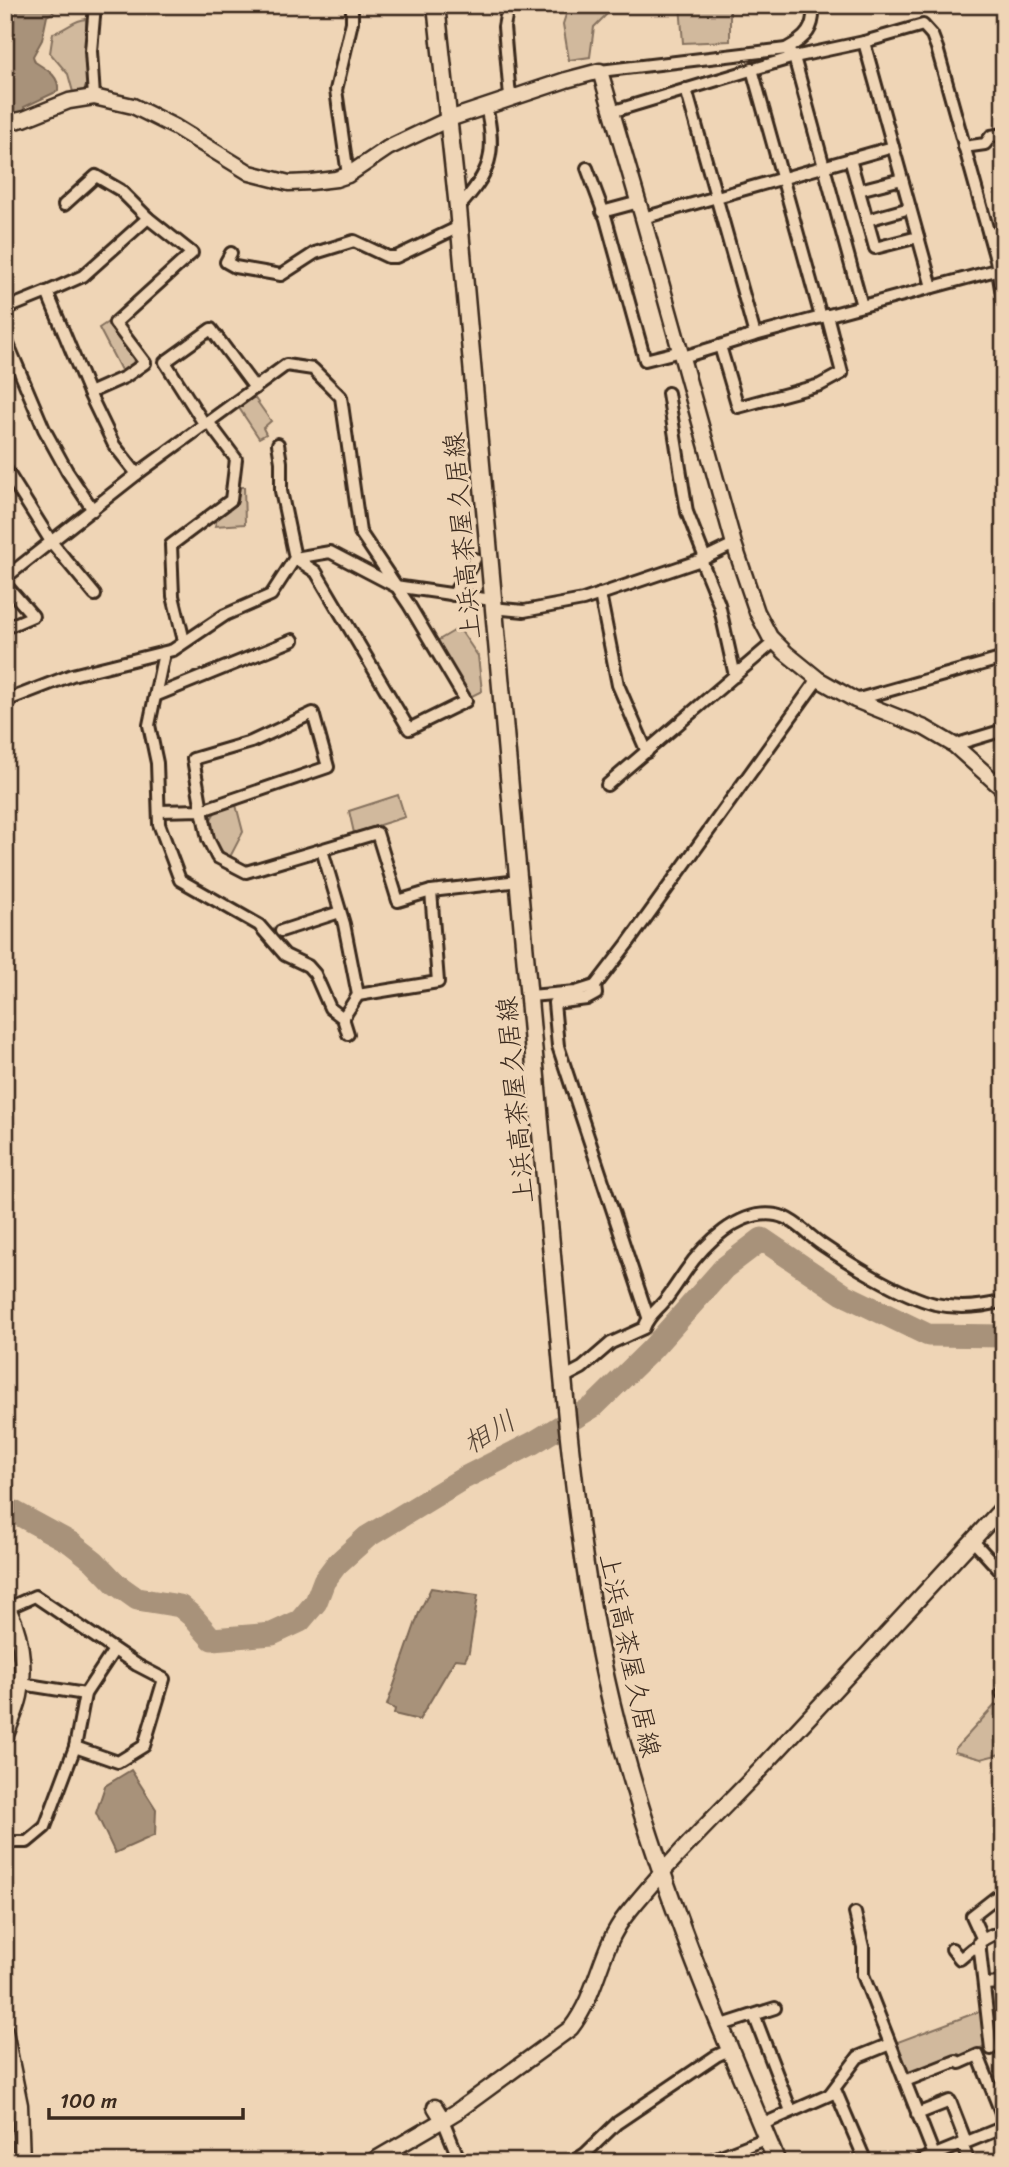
<svg xmlns="http://www.w3.org/2000/svg" width="1009" height="2167" font-family="Sriracha,'Klee One',sans-serif">
<rect width="100%" height="100%" fill="#efd5b6"/>
<filter id="ink" filterUnits="userSpaceOnUse"><feTurbulence type="fractalNoise" baseFrequency=".0143" numOctaves="2"/><feDisplacementMap in="SourceGraphic" scale="14" xChannelSelector="R" yChannelSelector="G"/><feConvolveMatrix kernelMatrix="1 2 1 2 8 2 1 2 1" color-interpolation-filters="sRGB"/></filter>
<g filter="url(#ink)">
<g fill="#d1b99d" stroke="#86725e" stroke-width="2">
<polygon points="569,5 616,5 594,27 590,57 569,60 563,24"/>
<polygon points="680,5 730,5 730,41 683,43"/>
<path d="M86,19L87,84L84,90L73,92L68,74L50,53L53,33C66,30 73,20 86,19Z"/>
<polygon points="108,322 134,358 133,365 122,372 99,328"/>
<polygon points="254,397 271,421 263,428 266,434 259,438 239,408"/>
<polygon points="240,487 244,487 245,524 215,526 217,519 237,504"/>
<polygon points="459,628 478,656 482,691 470,697 437,641"/>
<polygon points="398,795 405,817 354,833 349,811"/>
<path d="M236,805L243,832L230,857C215,850 214,834 211,819L215,812Z"/>
<polygon points="995,1705 1004,1705 1004,1753 981,1759 955,1752 955,1749"/>
<polygon points="983,2010 986,2041 983,2047 912,2074 907,2072 895,2043"/>
</g>
<g fill="#a8927a" stroke="#7c6855" stroke-width="2">
<path d="M5,5H64L47,16L42,40L33,56L35,62C46,69 60,76 58,91L24,107L25,112L9,115L5,112Z"/>
<polygon points="431,1588 478,1595 469,1652 465,1660 455,1659 419,1720 394,1714 395,1709 387,1705 419,1613"/>
<polygon points="131,1770 156,1809 155,1835 115,1853 96,1813 105,1786"/>
</g>
<g fill="none" stroke-linecap="round" stroke-linejoin="round">
<polyline stroke="#a8927a" stroke-width="23" points="5,1507 71,1543 94,1561 116,1584 137,1599 180,1606 192,1616 212,1639 272,1634 300,1621 316,1602 324,1581 336,1565 367,1537 464,1478 533,1443 594,1406 652,1349 724,1268 762,1239 843,1294 928,1335 1004,1336"/>
<g stroke="#3b2a1e" stroke-width="16">
<g id="minor">
<polyline points="508,5 504,27 510,97"/>
<polyline points="864,42 932,287"/>
<polyline points="786,49 794,57 862,306"/>
<polyline points="752,69 821,317"/>
<path d="M600,71L786,49C806,38 815,29 813,5"/>
<polyline points="686,89 755,335"/>
<polyline points="94,97 91,51 95,5"/>
<polyline points="611,112 794,57 864,42 923,25 932,35 937,48 996,260 1004,306"/>
<polyline points="964,147 985,144 991,136 1004,134"/>
<polyline points="850,159 875,248 918,237"/>
<polyline points="587,168 606,219 645,360 681,351"/>
<polyline points="348,175 336,90 352,22 352,5"/>
<polyline points="859,190 902,179"/>
<path d="M458,208C491,172 497,154 486,106"/>
<polyline points="602,212 639,202"/>
<polyline points="643,218 893,147"/>
<polyline points="867,220 910,208"/>
<polyline points="989,235 1004,230"/>
<polyline points="231,253 226,262 235,267 281,275 315,253 354,241 388,257 396,257 459,227"/>
<polyline points="47,292 83,276 148,218 120,190 96,176 64,205"/>
<polyline points="5,309 47,292 89,393 114,445 137,474"/>
<polyline points="5,337 44,429 67,471 93,510"/>
<polyline points="720,346 738,407 820,385 842,373 827,315"/>
<polyline points="683,357 755,335 996,270"/>
<polyline points="89,393 125,377 145,363 115,323 192,253 148,218"/>
<polyline points="668,393 687,512 705,558"/>
<polyline points="205,425 165,362 211,329 255,388"/>
<polyline points="5,468 52,543 95,595"/>
<polyline points="295,558 330,552 395,586 492,600"/>
<polyline points="701,560 719,604 735,676"/>
<polyline points="5,578 137,474 286,365 313,369 341,397 360,532 409,605 466,701 409,729 316,572 295,558"/>
<polyline points="5,584 33,616 5,628"/>
<polyline points="600,594 618,685 647,752"/>
<polyline points="453,595 475,559"/>
<polyline points="493,608 524,611 583,600 701,560 734,544"/>
<polyline points="184,641 173,596 171,545 231,500 236,459 209,423"/>
<polyline points="164,653 149,725 157,763 159,824 180,880 259,925 285,955 308,966 315,974 330,1008 343,1018 348,1034"/>
<polyline points="157,695 293,640"/>
<polyline points="855,700 1004,658"/>
<polyline points="5,701 72,675 173,650 225,615 271,595 295,558 281,491 281,462 278,444"/>
<polyline points="954,745 1004,730"/>
<polyline points="607,785 775,641"/>
<polyline points="159,811 202,810 193,759 251,742 313,713 328,767 202,810 208,839 217,857 246,872 377,833 398,901 431,891 519,881"/>
<polyline points="322,850 344,924 358,995 343,1018"/>
<polyline points="281,931 340,912"/>
<polyline points="595,986 596,994 587,999 554,1003 558,1046 648,1317"/>
<polyline points="358,995 438,982 431,891"/>
<polyline points="530,996 576,992 595,986 628,943 818,679"/>
<path d="M563,1378L582,1368L611,1343L644,1328C649,1314 659,1309 667,1298C673,1290 679,1281 685,1272C704,1244 739,1209 776,1215C793,1218 807,1234 821,1244C850,1264 900,1295 935,1304C957,1309 982,1307 1004,1301"/>
<polyline points="973,1541 1004,1575"/>
<polyline points="22,1684 85,1694"/>
<polyline points="1004,1692 1002,1693 1004,1695"/>
<polyline points="75,1747 85,1694 114,1650"/>
<polyline points="5,1842 27,1842 45,1827 75,1747 118,1762 144,1746 164,1679 137,1665 35,1596 8,1608"/>
<polyline points="855,1913 863,1947 863,1975 934,2155"/>
<polyline points="983,1940 972,1916 1004,1891"/>
<polyline points="952,1949 960,1959 972,1949 980,1948"/>
<polyline points="984,1984 1004,1983"/>
<polyline points="754,2015 791,2111"/>
<polyline points="719,2026 775,2008"/>
<polyline points="991,2049 979,1942 992,1935 1004,1934"/>
<polyline points="905,2081 956,2061 960,2063 978,2055 1004,2120"/>
<polyline points="830,2094 858,2057 890,2044"/>
<polyline points="5,2107 20,2105"/>
<polyline points="917,2114 950,2101 966,2142"/>
<polyline points="443,2120 460,2162"/>
<polyline points="761,2125 836,2092 866,2162"/>
<polyline points="962,2144 969,2162"/>
<polyline points="573,2162 585,2154 617,2123 716,2056 729,2050"/>
<polyline points="706,2162 767,2138"/>
<polyline points="918,2162 1004,2127"/>
</g>
</g>
<g stroke="#3b2a1e" stroke-width="19">
<g id="tertiary">
<polyline points="5,123 24,119 69,101 94,97 133,106 175,127 250,173 289,183 311,182 336,179 348,175 388,148 449,119 566,80 600,71 643,218 734,544 757,612 770,637 786,653 818,679 855,700 925,728 954,745 1004,790"/>
<path d="M5,1604C21,1628 26,1668 20,1696C17,1710 10,1724 5,1738"/>
<polyline points="5,2031 20,2105 22,2162"/>
<path d="M435,2107L443,2120L456,2112L571,2028C599,1991 599,1949 626,1915C667,1863 714,1818 759,1771C841,1683 923,1595 1004,1506"/>
<polyline points="371,2162 443,2120"/>
</g>
</g>
<g stroke="#3b2a1e" stroke-width="21">
<path id="secondary" d="M436,5L458,208L563,1378C575,1502 589,1625 622,1744C661,1888 719,2025 777,2162"/>
</g>
<use href="#minor" stroke="#efd5b6" stroke-width="10"/>
<use href="#tertiary" stroke="#efd5b6" stroke-width="14"/>
<use href="#secondary" stroke="#efd5b6" stroke-width="16"/>
</g>
</g>
<g text-anchor="middle" dominant-baseline="central" stroke-width="6" stroke-linejoin="round" paint-order="stroke">
<g font-size="26" fill="#3b2a1e" stroke="#efd5b6">
<text transform="translate(462 536) rotate(-95)">上浜高茶屋久居線</text>
<text transform="translate(515 1100) rotate(-95)">上浜高茶屋久居線</text>
<text transform="translate(630 1655) rotate(78)">上浜高茶屋久居線</text>
</g>
<g font-size="28" font-style="italic" fill="#564435" stroke="#efd5b6">
<text transform="translate(489 1432) rotate(-30)">相川</text>
</g>
</g>
<rect width="1009" height="2167" fill="none" stroke="#efd5b6" stroke-width="28"/>
<rect x="14" y="14" width="981" height="2139" fill="none" stroke="#3b2a1e" stroke-width="2.5" filter="url(#ink)"/>
<path d="M49 2108v10h194v-10" fill="none" stroke="#3b2a1e" stroke-width="3.5"/>
<text x="60" y="2108" font-size="21" fill="#3b2a1e" stroke="#efd5b6" stroke-width="5" paint-order="stroke">100 m</text>
</svg>
